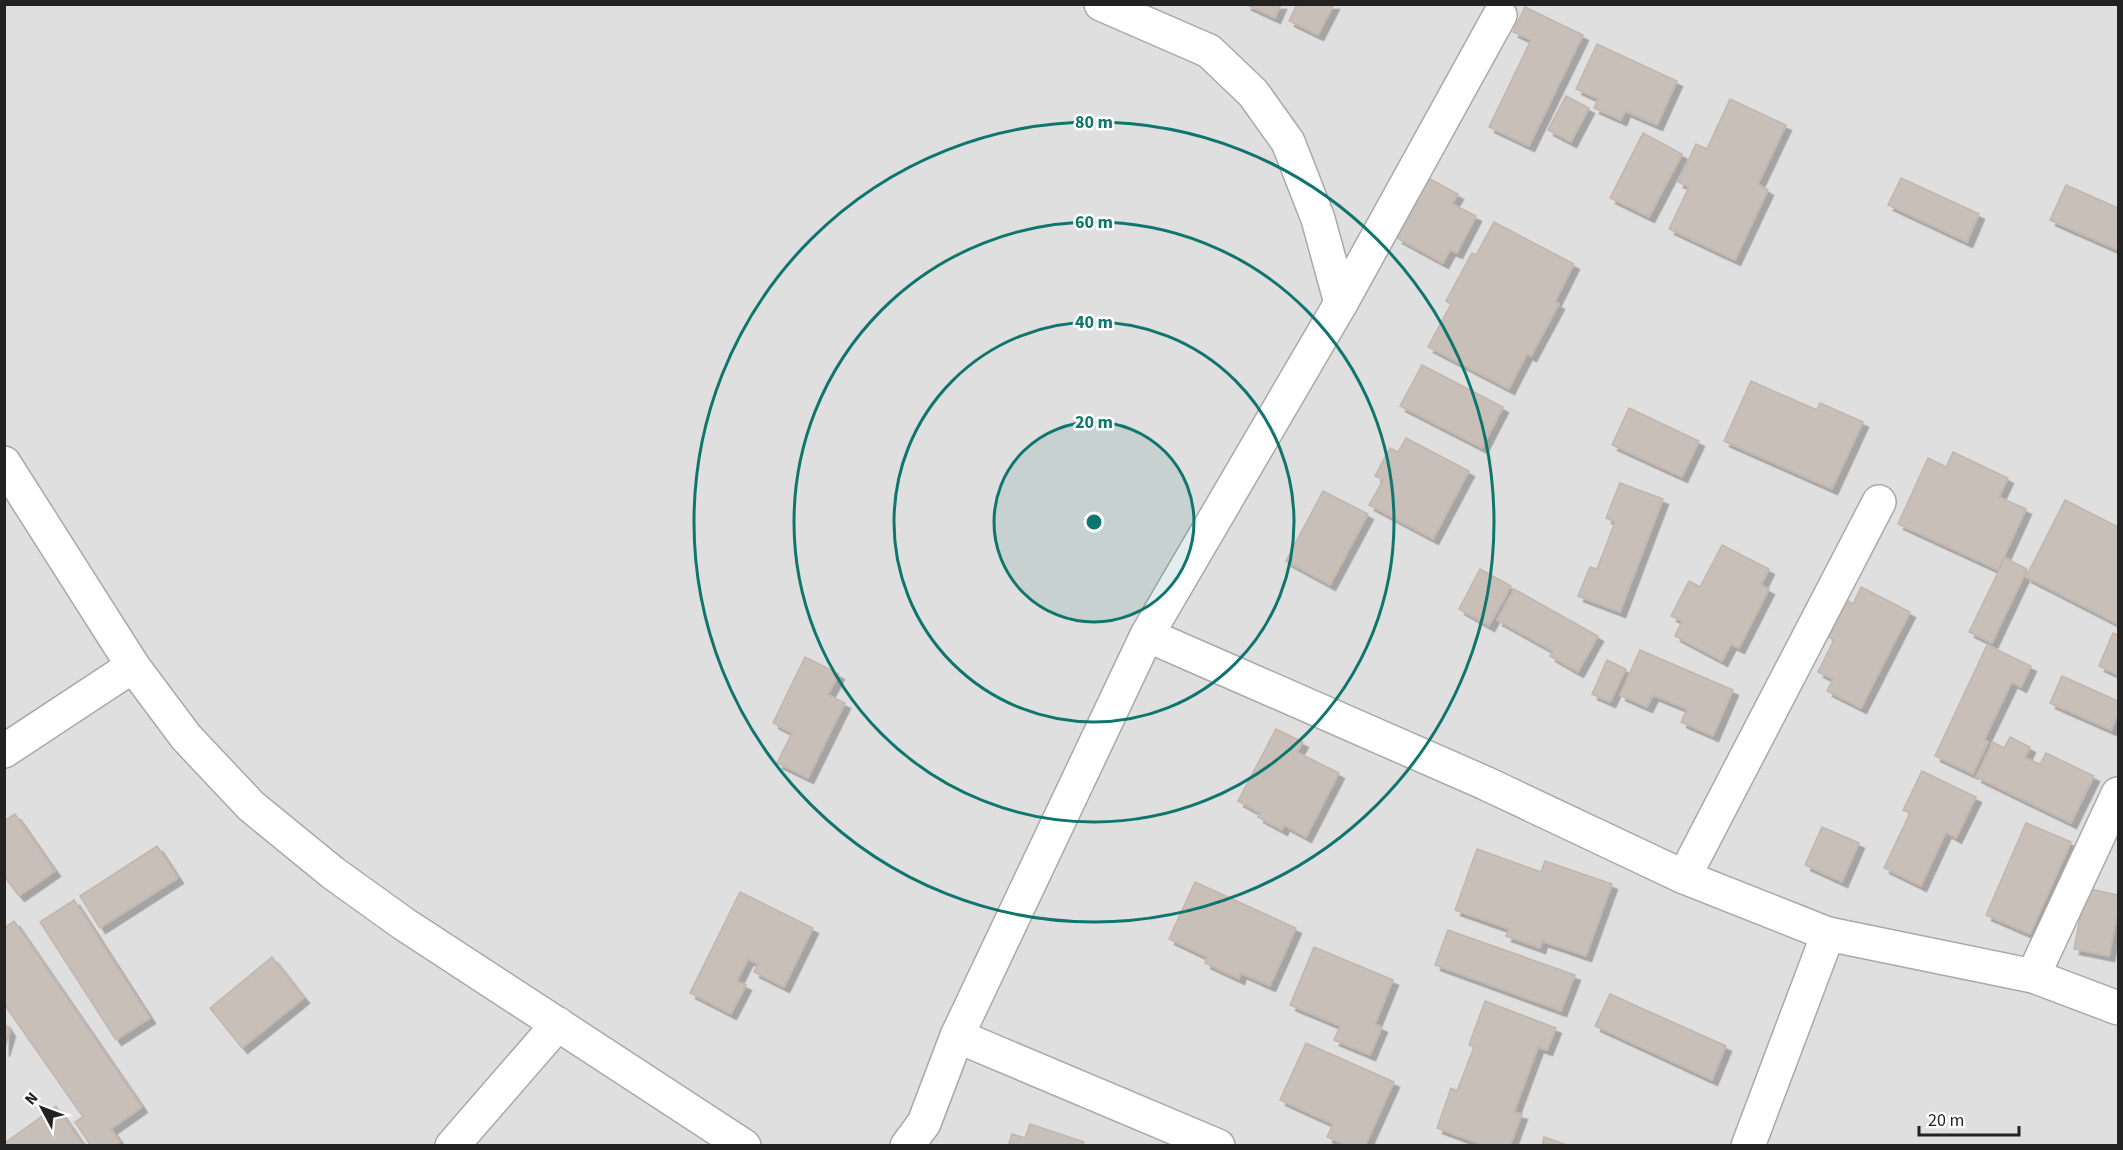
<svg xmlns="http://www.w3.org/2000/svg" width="2123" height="1150" font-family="'Source Sans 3',sans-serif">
<defs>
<filter id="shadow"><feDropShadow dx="5.5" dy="5.5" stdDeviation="0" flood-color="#0004"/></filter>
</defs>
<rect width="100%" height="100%" fill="#f2efe9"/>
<rect fill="#e0dfdf" x="5" y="5" width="2113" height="1140"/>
<g fill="#c7bfb8" stroke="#c4b6ab" stroke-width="1.5" filter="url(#shadow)">
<polygon points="1245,4 1281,4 1275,18"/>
<polygon points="1297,4 1334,4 1318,35 1289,21"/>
<polygon points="1525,7 1583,35 1529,146 1489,127 1531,40 1513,32"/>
<polygon points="1597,44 1677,81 1657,125 1625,111 1621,120 1594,108 1598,99 1576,89"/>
<polygon points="1566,96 1589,108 1571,142 1548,130"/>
<polygon points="1730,99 1786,125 1758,184 1768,190 1735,260 1669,229 1689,187 1678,182 1696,144 1707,149"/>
<polygon points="1643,133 1682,154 1649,217 1610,198"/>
<polygon points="1428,178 1458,194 1452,204 1476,216 1457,253 1450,250 1443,263 1397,238"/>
<polygon points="1901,178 1979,214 1967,242 1888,205"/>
<polygon points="2066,185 2118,208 2118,250 2050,220"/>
<polygon points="1494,222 1574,264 1555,302 1559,304 1531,356 1527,354 1509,389 1428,347 1451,304 1446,301 1472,253 1476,255"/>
<polygon points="1422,365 1503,407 1482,448 1400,406"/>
<polygon points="1751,381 1817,410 1820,403 1863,422 1832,489 1724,441"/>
<polygon points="1629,408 1699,441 1682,477 1612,445"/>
<polygon points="1406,438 1469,471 1433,539 1369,505 1383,480 1375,476 1390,448 1398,452"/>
<polygon points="1953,452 2008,478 1999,497 2026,509 1998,570 1898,524 1928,458 1946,467"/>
<polygon points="1620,483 1663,499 1620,612 1578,596 1590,567 1597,569 1615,522 1606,518"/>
<polygon points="1323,491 1368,514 1330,585 1286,561"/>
<polygon points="2065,500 2118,527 2118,624 2026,577"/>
<polygon points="1722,545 1769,569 1761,585 1769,589 1739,648 1731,644 1722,661 1675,636 1682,621 1671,616 1689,581 1700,587"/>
<polygon points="2005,558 2027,569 1992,643 1969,632"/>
<polygon points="1480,569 1511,586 1489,626 1459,609"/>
<polygon points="1861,587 1910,612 1861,708 1827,691 1833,679 1818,672 1834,640 1827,636 1846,599 1853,604"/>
<polygon points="1514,589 1598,636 1578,672 1550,656 1553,651 1497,620"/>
<polygon points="2113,633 2118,635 2118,675 2099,666"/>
<polygon points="1987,645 2031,666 2021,687 2012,682 1984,740 1988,742 1973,774 1935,756"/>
<polygon points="1640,650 1733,690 1713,736 1681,722 1687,709 1653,695 1647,707 1620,695"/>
<polygon points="805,657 839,674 828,695 845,703 808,778 777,763 792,733 773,723"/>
<polygon points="1607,660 1626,669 1610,702 1592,694"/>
<polygon points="2062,676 2118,701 2118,713 2111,730 2050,703"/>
<polygon points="1276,729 1303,742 1297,752 1339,773 1306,837 1284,825 1282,830 1258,817 1260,813 1238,801"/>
<polygon points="2010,737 2030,747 2025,758 2040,764 2046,753 2094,776 2071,823 1976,777 1993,742 2004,748"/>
<polygon points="1922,771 1976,797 1956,838 1946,832 1921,886 1884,868 1910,813 1903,810"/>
<polygon points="15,814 55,871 19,896 4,876 4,821"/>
<polygon points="2026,823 2071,842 2030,934 1986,915"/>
<polygon points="1822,827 1859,843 1842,882 1805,865"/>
<polygon points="157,846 178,878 100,928 80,896"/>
<polygon points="1477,849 1541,872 1545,861 1612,884 1586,956 1542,941 1540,948 1506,936 1509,929 1455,910"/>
<polygon points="1195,882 1296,928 1270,986 1241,973 1239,979 1205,963 1207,957 1169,939"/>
<polygon points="2086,888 2118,895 2118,911 2109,956 2074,949"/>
<polygon points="740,892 813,928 784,987 754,972 758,964 748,959 737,981 746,985 731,1014 690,993"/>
<polygon points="74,900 150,1018 116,1040 40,922"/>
<polygon points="14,921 142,1107 111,1129 120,1142 114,1146 91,1146 75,1122 83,1117 4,1004 4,928"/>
<polygon points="1448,930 1575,975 1561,1011 1435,965"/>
<polygon points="1314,947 1393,980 1375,1024 1382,1027 1370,1055 1334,1040 1340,1026 1290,1005"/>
<polygon points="272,957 304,998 242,1048 210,1008"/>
<polygon points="1610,994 1726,1046 1712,1080 1595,1026"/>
<polygon points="1485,1001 1556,1028 1547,1050 1538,1047 1514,1112 1522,1114 1510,1146 1485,1146 1437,1128 1451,1088 1457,1091 1474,1047 1469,1045"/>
<polygon points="4,1022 10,1031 4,1051"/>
<polygon points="1306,1043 1394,1082 1365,1146 1347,1146 1327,1137 1333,1124 1280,1100"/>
<polygon points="56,1106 84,1146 7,1146 5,1143"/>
<polygon points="1030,1124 1084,1142 1083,1146 1008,1146 1012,1134 1025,1138"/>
<polygon points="1544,1137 1570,1146 1542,1146"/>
</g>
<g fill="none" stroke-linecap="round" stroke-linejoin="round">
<g stroke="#a9a9a9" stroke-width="36">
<g id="minor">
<polyline points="1101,4 1209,51 1253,93 1288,142 1318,219 1341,303"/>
<polyline points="4,463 133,666 186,737 251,806 333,873 404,924 744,1146"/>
<polyline points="1147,635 1341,303 1500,15"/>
<polyline points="4,751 133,666"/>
<polyline points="1684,877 1879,502"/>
<polyline points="2033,976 2118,794"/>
<polyline points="957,1036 1218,1146"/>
<polyline points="452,1146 558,1024"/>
<polyline points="907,1146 924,1123 957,1036 1147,635 1485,783 1684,877 1828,934 2033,976 2118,1008"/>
<polyline points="1748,1146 1828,934"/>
</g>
</g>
<use href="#minor" stroke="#fff" stroke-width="33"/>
</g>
<circle cx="1094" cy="522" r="100" fill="#0f766e" fill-opacity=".12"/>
<g fill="none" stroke="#0f766e" stroke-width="3">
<circle cx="1094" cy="522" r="100"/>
<circle cx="1094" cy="522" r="200"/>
<circle cx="1094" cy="522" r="300"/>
<circle cx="1094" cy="522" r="400"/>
</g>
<circle cx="1094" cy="522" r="9" fill="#0f766e" stroke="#fff" stroke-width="3"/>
<g font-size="18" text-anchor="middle" font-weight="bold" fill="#0f766e" stroke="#fff" stroke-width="5" stroke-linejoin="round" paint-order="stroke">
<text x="1094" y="128">80 m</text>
<text x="1094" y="228">60 m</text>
<text x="1094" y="328">40 m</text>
<text x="1094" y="428">20 m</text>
</g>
<rect width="2123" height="1150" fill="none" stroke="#222222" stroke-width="12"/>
<g transform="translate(42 1108) rotate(311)" stroke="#ffffff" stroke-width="4.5" paint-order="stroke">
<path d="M0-4.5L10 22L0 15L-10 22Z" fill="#222222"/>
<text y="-9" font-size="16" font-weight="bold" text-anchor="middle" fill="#222222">N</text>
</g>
<path d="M1919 1126v9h100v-9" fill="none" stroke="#222222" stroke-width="3"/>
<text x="1928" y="1126" font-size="18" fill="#222222" stroke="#ffffff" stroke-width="4.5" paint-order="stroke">20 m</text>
</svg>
